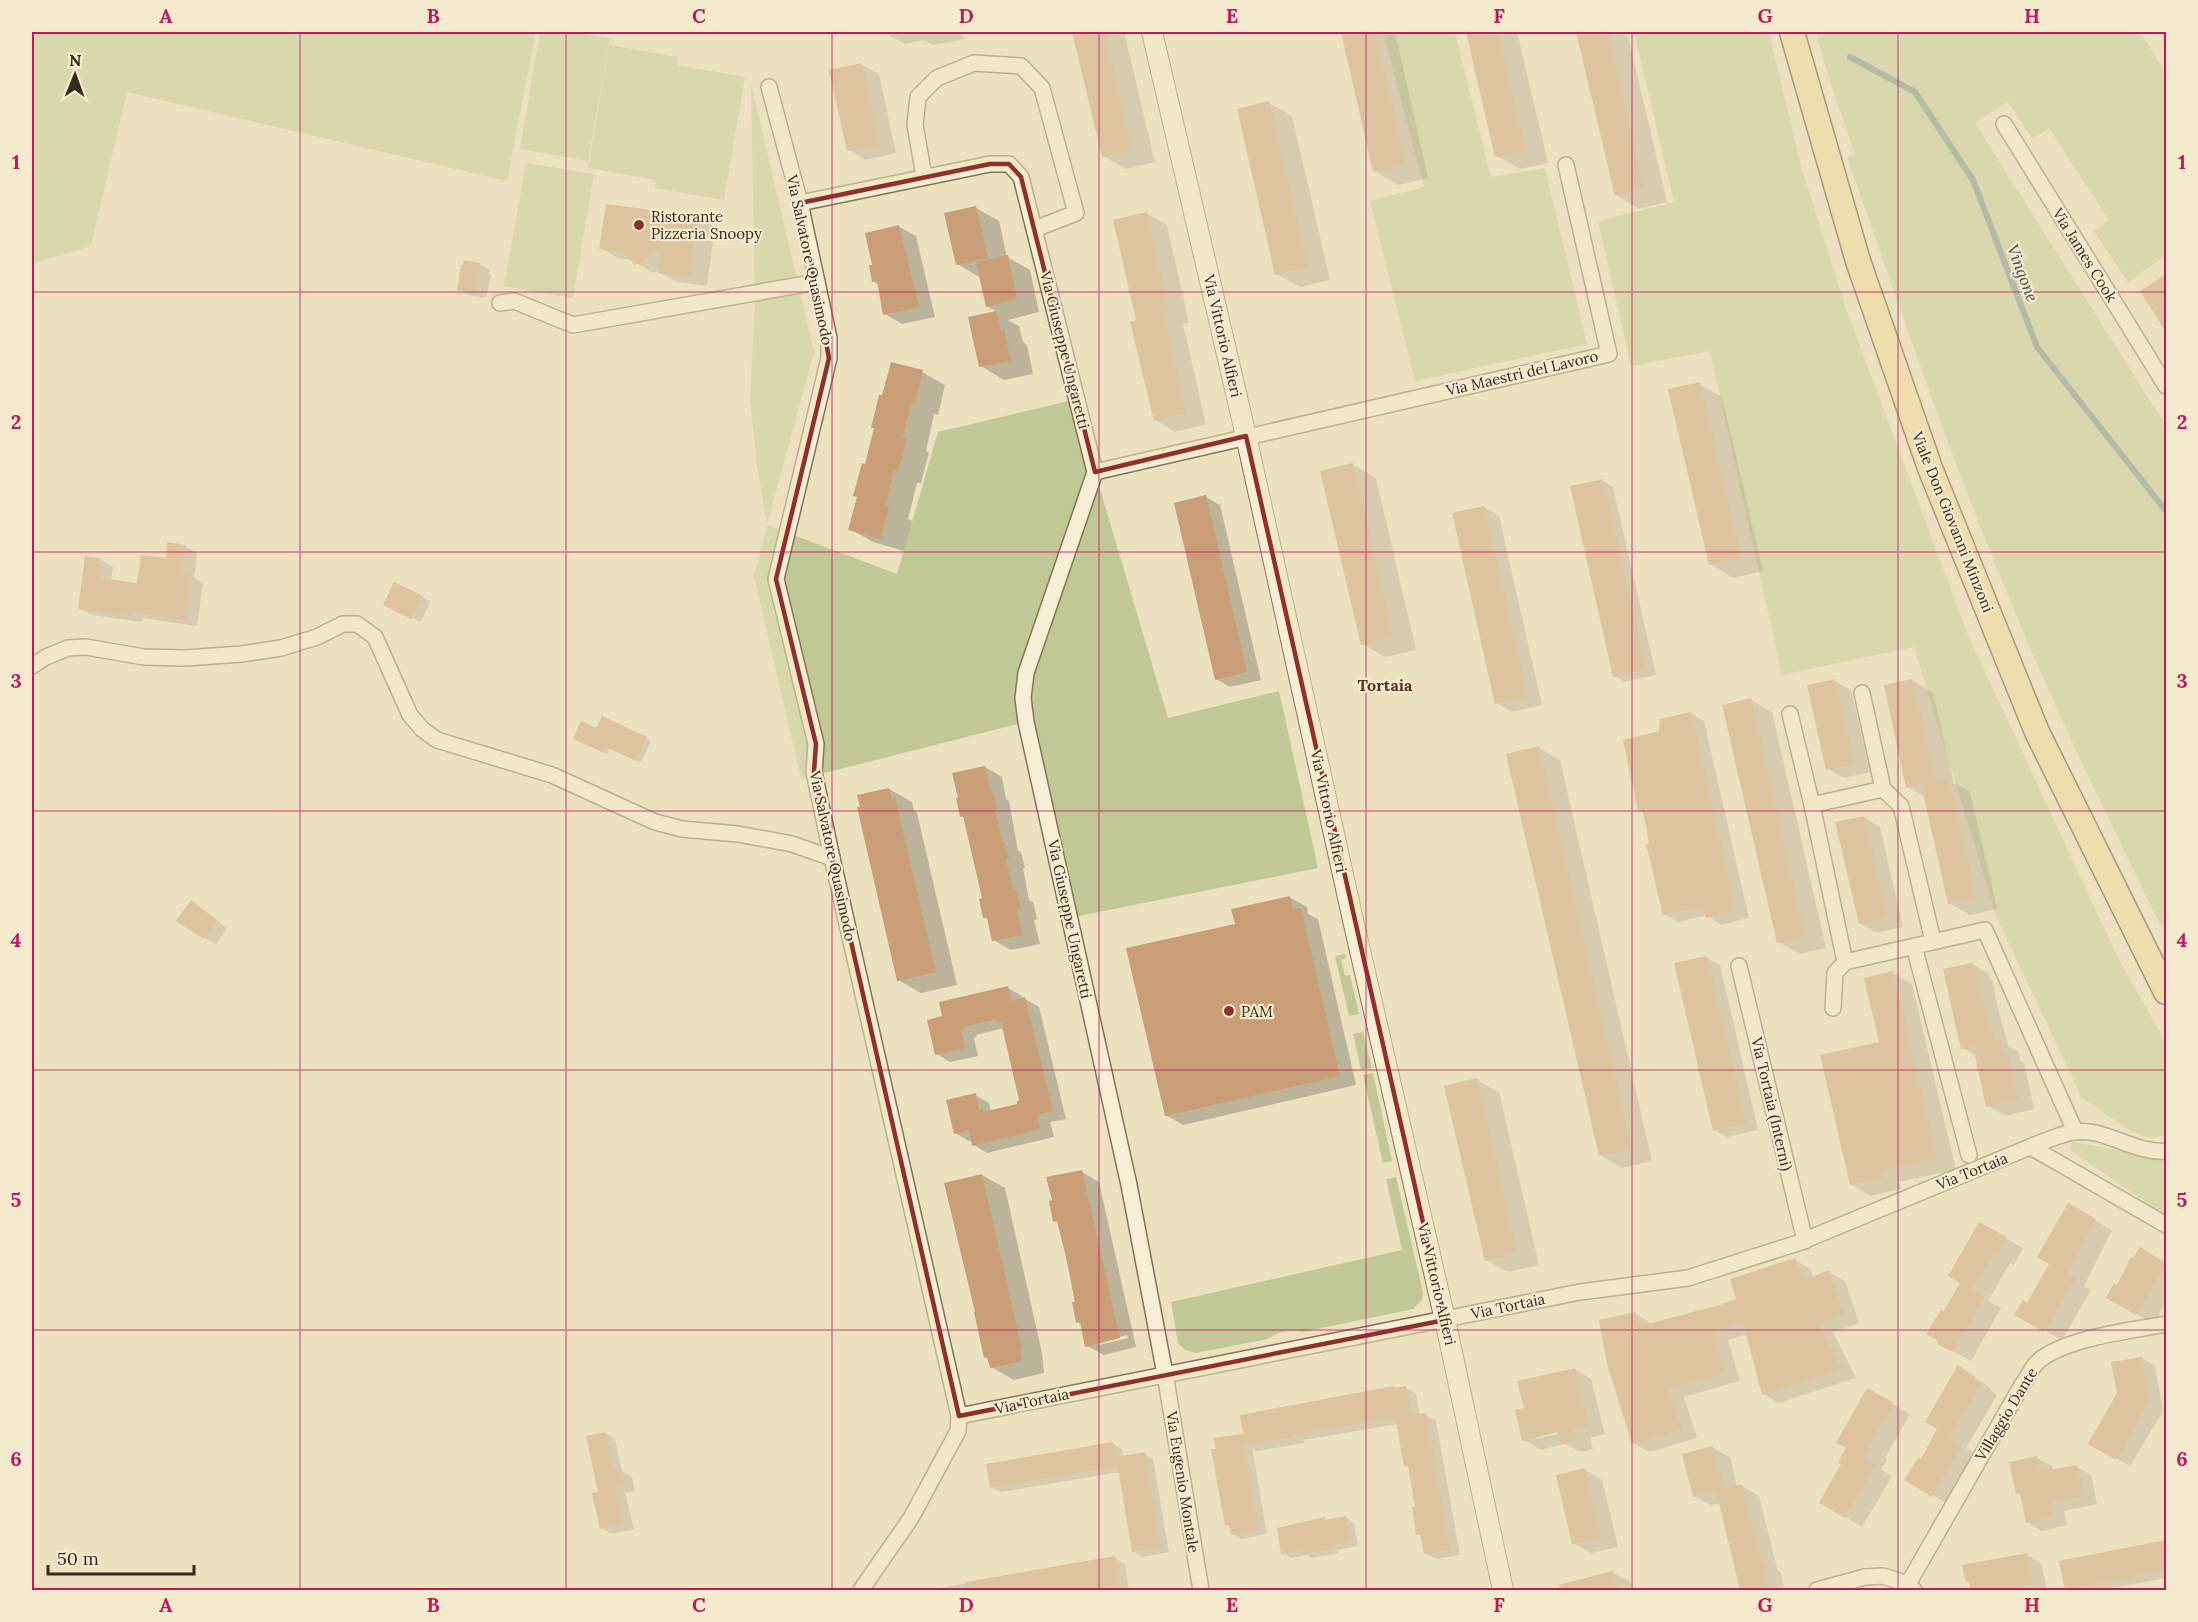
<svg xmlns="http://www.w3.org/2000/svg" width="2198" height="1622" font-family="Lora,serif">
<rect width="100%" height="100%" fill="#ece2c0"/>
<g fill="#c0c995">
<polygon points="32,32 536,32 507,181 127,92 91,246 32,264"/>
<polygon points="540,32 573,32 610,38 588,161 520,149"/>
<polygon points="1383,32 1455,32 1491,177 1545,168 1587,344 1415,381 1370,201 1424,187"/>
<polygon points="1634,32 1769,32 1801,166 1846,309 1968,635 2118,958 2166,1043 2166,1135 2150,1138 2132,1132 2082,1098 1997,918 1914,647 1782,675 1710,351 1631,366 1598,221 1674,202"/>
<path d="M1816,32H2140L2166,73V255L2128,282L2094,231L2109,220L2049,128L2032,139L2008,102L1975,123L2166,426V936C2111,824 2055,711 2008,595C1948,452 1899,304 1847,157L1855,155C1842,114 1826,73 1816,32Z"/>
<polygon points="609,45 678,57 677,65 745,77 724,200 655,188 656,180 588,168"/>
<polygon points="751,83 814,352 767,525 897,574 938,432 1077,399 1095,472 1168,718 1279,691 1318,868 1069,918 1026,722 801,779 754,576 767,525 757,466 750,400 755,302"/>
<polygon points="526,163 594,174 573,298 504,286"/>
<polygon points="1345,954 1346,958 1341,960 1345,976 1350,975 1359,1014 1349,1016 1335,956"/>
<polygon points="1363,1032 1372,1068 1361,1070 1353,1034"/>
<polygon points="1373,1073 1392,1161 1383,1163 1363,1075"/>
<polygon points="2073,1142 2166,1159 2166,1216 2070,1150"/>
<path d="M1396,1177L1423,1292L1422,1300L1413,1309L1303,1332C1291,1328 1277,1332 1268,1339L1196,1353L1185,1350L1178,1343L1171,1302L1402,1250L1386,1179Z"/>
</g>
<g fill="#0003" fill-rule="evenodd">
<polygon points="883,32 962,32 964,39 933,45 924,40 905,44"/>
<polygon points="1074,32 1124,32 1155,162 1126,169 1103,156"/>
<polygon points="1342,32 1395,32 1428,178 1398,185 1375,171"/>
<polygon points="1468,32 1517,32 1548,163 1520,169 1497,156"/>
<polygon points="1578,32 1620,32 1628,36 1667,202 1639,209 1616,195"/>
<polygon points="861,64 879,74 896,153 866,160 849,150"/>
<polygon points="1269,103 1292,116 1330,280 1300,287 1277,274"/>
<polygon points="976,208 999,221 1007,257 1030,270 1039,312 1008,320 1019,326 1023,342 1027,345 1033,374 1004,380 981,366 970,318 997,312 987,306 981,278 957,264"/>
<polygon points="1146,213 1167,225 1189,323 1183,324 1206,424 1175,432 1155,420 1138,321"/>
<polygon points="697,217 715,227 707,286 677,282 660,273 660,269 653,273 632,260 618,258 601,248"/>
<polygon points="899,227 916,236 935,317 902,324 885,314 879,285 873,281 874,266"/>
<polygon points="479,264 490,270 489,274 491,275 486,298 469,295 458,289 464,266"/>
<polygon points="2166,276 2166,329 2142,292"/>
<polygon points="922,372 945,385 938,415 934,414 926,451 929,453 921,483 917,483 908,519 912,521 904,551 873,542 850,529 866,466"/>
<polygon points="1699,384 1722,397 1763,571 1733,578 1710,564"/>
<polygon points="1353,465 1376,478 1416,650 1385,657 1362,644"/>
<polygon points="1603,481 1613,487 1656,675 1625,682 1615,676"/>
<polygon points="1206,497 1220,505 1261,680 1230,687 1216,679"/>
<polygon points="1484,507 1499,516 1542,705 1512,712 1497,703"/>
<polygon points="185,546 197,553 194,578 203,583 197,626 142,618 142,622 92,615 80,608 101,560 113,567 111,581 139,585"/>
<polygon points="422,597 430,602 421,622 394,609"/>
<polygon points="1912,680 1933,693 1954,783 1970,792 1997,909 1970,915 1949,903 1925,797 1907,787"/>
<polygon points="1835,681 1851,690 1870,772 1844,778 1828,769"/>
<polygon points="1751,700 1772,712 1826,948 1800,954 1778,942"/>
<polygon points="1690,713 1704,721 1749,918 1721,925 1707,915 1678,922 1664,914 1644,813 1640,810 1660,732"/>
<polygon points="597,730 646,738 651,741 641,762 610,748 607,754 580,741"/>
<polygon points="1539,748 1560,760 1652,1161 1621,1168 1600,1155"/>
<polygon points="985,767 1002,777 1006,799 1009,801 1018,851 1021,852 1025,868 1023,868 1029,900 1033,902 1037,919 1034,920 1040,944 1011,950 993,940 989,920 984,917 983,899 965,818 962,816"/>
<polygon points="889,789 912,802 914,811 917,813 957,985 921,993 898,980"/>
<polygon points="1864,817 1880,827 1903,927 1876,933 1860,923"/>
<polygon points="1289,897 1307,907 1308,914 1318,919 1356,1085 1183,1125 1166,1115 1236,926"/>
<polygon points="192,902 227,928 216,944 205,938"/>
<polygon points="1707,958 1720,965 1758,1130 1727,1137 1714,1130"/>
<polygon points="1972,964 1989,974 1990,979 1993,981 1997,1005 2009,1047 2018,1051 2020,1061 2024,1063 2034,1109 2005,1116 1988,1106 1976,1056 1962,1048"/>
<polygon points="1893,973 1912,984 1956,1170 1899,1182 1901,1189 1870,1196 1851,1184 1881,1043"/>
<polygon points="1008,988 1022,996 1023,999 1025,999 1039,1007 1066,1119 1050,1122 1054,1137 987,1153 974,1145 972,1140 969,1141 955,1133 975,1095 989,1103 991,1112 1019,1105 1021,1101 1004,1028 976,1035 977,1037 974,1038 978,1056 950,1062 937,1054 944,1018"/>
<polygon points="1476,1080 1499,1092 1539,1265 1508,1272 1486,1260"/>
<path d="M1082,1172L1099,1182L1136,1347L1104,1355L1087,1346L1082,1325L1078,1322L1071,1279L1059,1223L1055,1221ZM1127,1335L1128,1338L1099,1345V1342Z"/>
<polygon points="982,1175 1005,1188 1042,1353 1044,1373 1014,1380 991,1367 989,1360 985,1357"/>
<polygon points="2068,1205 2112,1230 2084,1286 2091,1290 2062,1340 2016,1314 2027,1305 2051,1263"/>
<polygon points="1980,1224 2023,1248 2014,1265 2010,1263 1988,1301 2001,1308 1971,1361 1939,1343 1944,1314 1962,1283"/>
<polygon points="2140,1249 2166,1265 2166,1301 2154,1324 2108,1297 2117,1287"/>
<polygon points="1795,1260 1810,1269 1814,1278 1829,1272 1845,1281 1859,1323 1833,1332 1856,1378 1779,1403 1763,1394 1748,1334 1728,1340 1740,1381 1684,1397 1697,1438 1649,1452 1633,1443 1636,1314 1652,1324 1738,1300"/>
<polygon points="2142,1358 2155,1366 2163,1411 2130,1466 2090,1443"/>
<polygon points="1959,1367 1991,1388 1990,1390 1997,1395 1966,1448 1979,1455 1950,1505 1906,1480 1921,1461 1939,1429"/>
<path d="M1574,1369L1591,1379L1605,1434L1590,1438L1593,1449L1580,1452L1565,1444L1541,1450L1524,1440L1526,1409ZM1565,1429L1566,1432L1536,1439V1436Z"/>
<polygon points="1406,1388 1416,1394 1420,1416 1425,1415 1436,1421 1460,1555 1436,1559 1425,1553 1422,1537 1418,1534 1417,1508 1410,1468 1405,1465 1398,1424 1304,1440 1304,1443 1257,1451 1252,1448 1267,1534 1241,1539 1232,1534 1231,1527 1226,1525 1243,1435 1245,1437"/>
<polygon points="1868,1390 1910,1414 1885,1458 1887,1460 1881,1470 1892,1476 1862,1527 1821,1502 1843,1463"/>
<polygon points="605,1433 615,1439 622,1471 632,1477 635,1491 625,1493 634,1529 612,1534 601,1528 600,1493"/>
<polygon points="1113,1444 1122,1449 1123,1457 1144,1454 1153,1459 1169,1552 1142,1557 1133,1551 1120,1472 1001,1492 991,1487"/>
<polygon points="1713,1448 1730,1457 1737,1487 1742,1486 1759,1496 1778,1571 1781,1573 1784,1590 1742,1590 1720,1503 1711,1505 1694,1496"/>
<polygon points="2037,1458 2052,1466 2053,1471 2076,1466 2091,1475 2097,1504 2064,1511 2067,1525 2042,1531 2027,1522 2022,1496 2017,1493"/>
<polygon points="1585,1470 1602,1480 1618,1547 1591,1553 1573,1543"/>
<polygon points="1346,1518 1354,1523 1358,1546 1338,1550 1338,1553 1311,1558 1307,1555 1291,1558 1283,1553 1324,1519 1328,1521"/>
<polygon points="2166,1541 2166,1578 2102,1590 2066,1589 2061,1562"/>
<polygon points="2026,1554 2041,1563 2047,1590 1973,1590 1971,1584 1967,1581"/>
<polygon points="1115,1558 1125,1564 1129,1590 933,1589"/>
<polygon points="1613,1573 1630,1582 1632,1590 1584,1590 1582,1581"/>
</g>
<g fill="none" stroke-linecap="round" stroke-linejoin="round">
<polyline stroke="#6b8c85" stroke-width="6" points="1850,57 1915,92 1973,180 2037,347 2166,511"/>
</g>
<g fill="#c99e77">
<polygon points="1072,32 1104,32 1132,150 1102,157"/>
<polygon points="1341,32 1375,32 1406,165 1373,172"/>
<polygon points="1466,32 1498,32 1525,150 1495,157"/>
<polygon points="1576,32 1608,32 1644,189 1615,196"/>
<polygon points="862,63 880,144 847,151 829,70"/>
<polygon points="1269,101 1308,267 1275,275 1237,109"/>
<polygon points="606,204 698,216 690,277 658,273 660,249 635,265 623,252 599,249"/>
<polygon points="976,206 988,258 956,265 944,213"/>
<polygon points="1147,212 1169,311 1164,313 1186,413 1154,421 1130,322 1136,320 1113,220"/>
<polygon points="899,225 919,307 883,315 877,281 872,282 869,265 872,265 865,233"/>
<polygon points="1008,255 1017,299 986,307 976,262"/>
<polygon points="464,260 480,263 479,267 481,267 475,293 457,290 461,265 463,265"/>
<polygon points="2166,274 2166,332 2140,291"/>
<polygon points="996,311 1001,331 1004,330 1011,361 979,367 968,317"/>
<polygon points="891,362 923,370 915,403 911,402 903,437 907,438 898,471 894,470 886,505 889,506 881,539 848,530 857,497 853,496 862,463 865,464 874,428 871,428 879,395 882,395"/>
<polygon points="1700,382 1741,558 1709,565 1668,389"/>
<polygon points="1353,463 1393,637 1361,645 1320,471"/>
<polygon points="1603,479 1646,669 1613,677 1570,486"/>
<polygon points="1206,495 1247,672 1215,680 1174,503"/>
<polygon points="1484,506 1528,696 1495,704 1452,513"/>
<polygon points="167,542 186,545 182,573 192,574 185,620 130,612 130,616 78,609 85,556 101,558 99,578 137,583 141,555 166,558"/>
<polygon points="394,582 423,596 411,619 383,605"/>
<polygon points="1835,679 1855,764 1826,770 1807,685"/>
<polygon points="1912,679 1936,781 1949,778 1976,898 1948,904 1921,784 1906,788 1884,685"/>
<polygon points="1751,698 1805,936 1777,943 1722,705"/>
<polygon points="1691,712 1736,911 1706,918 1704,910 1691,909 1663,915 1646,844 1649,843 1646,826 1642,810 1638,811 1623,740 1659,731 1660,719"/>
<polygon points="602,716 647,737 636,761 604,746 602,752 573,739 581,721 596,728"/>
<polygon points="1539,746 1632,1149 1599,1156 1506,754"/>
<polygon points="985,766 990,790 992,789 997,809 995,810 1002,842 1004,841 1007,851 1009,858 1006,859 1013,891 1017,891 1021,909 1017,910 1023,935 992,941 987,918 983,918 979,899 982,898 963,816 960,817 956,798 958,798 952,773"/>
<polygon points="889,788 892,799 895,798 936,972 897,981 857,807 860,807 857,795"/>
<polygon points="1864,816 1888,918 1859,924 1835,822"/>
<polygon points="1290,896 1293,909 1301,908 1340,1076 1165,1116 1126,948 1235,924 1231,909"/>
<polygon points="191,900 217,920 204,939 176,921"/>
<polygon points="1707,956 1746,1123 1713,1131 1674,963"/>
<polygon points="1972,963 1974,970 1976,969 1981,994 1994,1041 2001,1040 2003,1052 2007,1051 2018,1100 1986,1107 1973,1046 1961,1049 1943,969"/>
<polygon points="1893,971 1937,1159 1880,1171 1882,1178 1850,1185 1820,1055 1879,1042 1864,978"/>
<polygon points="1008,986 1012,1001 1025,997 1053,1111 1037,1115 1041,1129 972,1146 969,1130 954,1134 946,1100 976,1093 979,1110 983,1109 983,1112 1017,1104 1017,1101 1019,1100 1001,1022 998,1022 997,1019 963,1027 964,1030 961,1031 965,1048 935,1055 927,1020 942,1016 939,1002"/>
<polygon points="1477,1078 1517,1253 1485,1261 1444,1086"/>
<polygon points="1082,1170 1120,1338 1085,1347 1080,1322 1076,1323 1072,1302 1075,1302 1066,1257 1057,1221 1053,1222 1049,1201 1052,1200 1046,1177"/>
<polygon points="982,1174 1022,1349 1020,1349 1022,1361 990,1368 987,1357 984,1358 974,1312 975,1312 944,1183"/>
<polygon points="2068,1203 2096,1219 2068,1275 2075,1279 2044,1332 2014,1315 2023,1300 2027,1303 2049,1264 2037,1257"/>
<polygon points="1979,1222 2007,1237 1997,1257 1993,1254 1972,1290 1984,1297 1953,1352 1937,1344 1938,1341 1926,1334 1941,1310 1943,1312 1960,1283 1948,1276"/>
<polygon points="2140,1247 2166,1263 2136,1315 2106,1298 2114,1283 2117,1285 2131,1257 2133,1258"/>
<polygon points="1795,1258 1803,1281 1829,1270 1844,1314 1818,1323 1842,1369 1762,1395 1743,1322 1713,1331 1725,1373 1669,1388 1682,1429 1632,1444 1607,1364 1599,1320 1636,1312 1639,1324 1648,1322 1648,1324 1723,1304 1736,1299 1730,1279"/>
<polygon points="2142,1357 2149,1402 2116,1460 2088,1444 2117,1393 2111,1362"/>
<polygon points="1958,1365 1975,1377 1974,1379 1981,1383 1950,1437 1962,1444 1932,1497 1904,1480 1918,1458 1921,1459 1937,1429 1925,1422"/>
<polygon points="1575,1368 1588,1425 1574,1428 1577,1440 1561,1444 1558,1432 1522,1441 1515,1410 1524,1408 1517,1381"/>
<polygon points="1394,1386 1395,1388 1406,1386 1411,1415 1426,1413 1450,1550 1424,1554 1420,1534 1416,1535 1412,1507 1415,1507 1408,1466 1404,1466 1395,1417 1294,1435 1294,1437 1245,1446 1240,1415"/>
<polygon points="1867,1388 1894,1403 1869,1447 1871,1449 1865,1459 1875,1465 1845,1518 1819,1503 1841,1464 1838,1462 1846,1448 1836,1443"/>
<polygon points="605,1432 614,1471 621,1469 625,1485 615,1487 624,1523 600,1529 592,1493 598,1492 586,1436"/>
<polygon points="1243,1434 1259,1530 1231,1535 1229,1525 1225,1525 1211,1449 1216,1449 1213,1438"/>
<polygon points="1113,1442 1117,1466 990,1488 986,1464"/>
<polygon points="1713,1446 1724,1489 1693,1497 1682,1454"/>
<polygon points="1145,1452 1161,1547 1132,1552 1116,1457"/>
<polygon points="2037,1456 2040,1472 2077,1465 2083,1496 2050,1503 2053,1517 2026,1523 2020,1493 2016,1494 2009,1462"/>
<polygon points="1585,1468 1601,1538 1572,1544 1556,1475"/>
<polygon points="1742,1484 1762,1562 1764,1561 1768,1576 1766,1577 1768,1587 1752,1590 1740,1590 1716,1491"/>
<polygon points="1346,1516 1350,1542 1330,1545 1331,1549 1320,1551 1302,1554 1301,1550 1281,1554 1277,1528 1325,1517 1325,1520"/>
<polygon points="2166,1540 2166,1570 2065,1590 2059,1561"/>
<polygon points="2027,1553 2033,1584 2008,1590 1971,1590 1969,1581 1966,1582 1962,1565"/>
<polygon points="1115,1556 1119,1584 1090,1590 966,1590 966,1582"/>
<polygon points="1613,1571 1618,1590 1560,1590 1559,1585"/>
</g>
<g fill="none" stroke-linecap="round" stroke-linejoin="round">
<g stroke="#847359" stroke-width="18">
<g id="minor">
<polyline points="769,87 800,203 829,338 829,358 776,579 816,744 814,772 832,858 959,1416 958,1431 911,1518 861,1590"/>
<polyline points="2004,124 2166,386"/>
<polyline points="924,176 915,125 918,97 937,78 974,63 1021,66 1042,88 1076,213 1035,229"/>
<polyline points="800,203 990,164 1009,164 1021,177 1095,472"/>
<polyline points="500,303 514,301 573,325 817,282"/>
<polyline points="32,666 46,657 68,648 86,647 144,657 185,658 242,654 281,648 317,637 343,624 357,624 375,637 410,715 422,729 437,740 552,775 655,822 682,829 738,834 792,844 832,858"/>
<polyline points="1862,693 1883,789"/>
<polyline points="1790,714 1812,805"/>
<polyline points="1933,941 1901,806 1883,789 1812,805 1845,962 1985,930 2075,1131"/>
<polyline points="1914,946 1969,1155"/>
<polyline points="1739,966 1805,1241"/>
<polyline points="1833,1008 1835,973 1845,962"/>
<polyline points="2031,1147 2166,1225"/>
<path d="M959,1416L1580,1292L1688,1278L1798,1243L2042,1142C2052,1139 2064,1133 2074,1132C2104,1127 2135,1154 2166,1151"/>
<polyline points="1201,1590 1165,1374 1129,1185 1026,722 1023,698 1026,673 1095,472 1609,354 1566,165"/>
<polyline points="1817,1590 1865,1577 1883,1576 1908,1584"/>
<path d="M1914,1590L1908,1584L2022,1385C2028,1377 2033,1364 2041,1359C2071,1337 2130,1331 2166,1324"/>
</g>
</g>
<g stroke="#847359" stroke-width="22">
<polyline id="tertiary" points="1152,32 1246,436 1353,920 1445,1320 1503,1590"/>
</g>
<g stroke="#52412d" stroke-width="27">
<polyline id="primary" points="1792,32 1858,261 1930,468 2037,732 2166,992"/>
</g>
<use href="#minor" stroke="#f7efd3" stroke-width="15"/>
<use href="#tertiary" stroke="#f7efd3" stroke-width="20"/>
<use href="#primary" stroke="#efd998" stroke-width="24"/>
</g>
<path d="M0 0H2198V1622H0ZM990,164H1009L1021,177L1095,472L1246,436L1445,1320L959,1416L832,858L814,772L816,744L776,579L829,358L800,203Z" fill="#ece2c0" fill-opacity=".55" fill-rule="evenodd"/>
<path fill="none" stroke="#91302b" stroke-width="4.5" stroke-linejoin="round" d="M990,164H1009L1021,177L1095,472L1246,436L1445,1320L959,1416L832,858L814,772L816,744L776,579L829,358L800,203Z"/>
<path fill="none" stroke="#c2185b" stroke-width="1.5" stroke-opacity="0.55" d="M300,32V1590M566,32V1590M832,32V1590M1099,32V1590M1366,32V1590M1632,32V1590M1898,32V1590M32,292H2166M32,552H2166M32,811H2166M32,1070H2166M32,1330H2166"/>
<g fill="#91302b" stroke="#f4ebcf" stroke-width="2">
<circle cx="639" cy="225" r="6"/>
<circle cx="1229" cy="1011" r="6"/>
</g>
<g text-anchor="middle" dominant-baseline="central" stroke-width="4.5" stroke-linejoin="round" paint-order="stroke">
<g font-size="15" fill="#342a1d" stroke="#f4ebcf" text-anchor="start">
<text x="651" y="216">Ristorante<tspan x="651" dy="17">Pizzeria Snoopy</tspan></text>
<text x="1241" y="1011">PAM</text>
</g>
<g font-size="15" fill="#342a1d" stroke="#f4ebcf">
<text transform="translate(2085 255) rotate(58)">Via James Cook</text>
<text transform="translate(810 260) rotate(78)">Via Salvatore Quasimodo</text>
<text transform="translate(1223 336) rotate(77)">Via Vittorio Alfieri</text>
<text transform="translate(1065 350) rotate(76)">Via Giuseppe Ungaretti</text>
<text transform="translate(1522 373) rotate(-13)">Via Maestri del Lavoro</text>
<text transform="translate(1953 522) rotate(68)">Viale Don Giovanni Minzoni</text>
<text transform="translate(1329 811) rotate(78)">Via Vittorio Alfieri</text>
<text transform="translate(833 856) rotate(78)">Via Salvatore Quasimodo</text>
<text transform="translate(1070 919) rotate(78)">Via Giuseppe Ungaretti</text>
<text transform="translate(1772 1104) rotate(77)">Via Tortaia (Interni)</text>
<text transform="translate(1972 1171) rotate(-22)">Via Tortaia</text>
<text transform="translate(1437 1284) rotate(77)">Via Vittorio Alfieri</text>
<text transform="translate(1508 1306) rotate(-12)">Via Tortaia</text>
<text transform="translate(1032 1401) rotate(-12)">Via Tortaia</text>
<text transform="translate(2006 1414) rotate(-59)">Villaggio Dante</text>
<text transform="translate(1183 1482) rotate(81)">Via Eugenio Montale</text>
</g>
<g font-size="16" font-style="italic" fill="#2c5454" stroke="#f4ebcf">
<text transform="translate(2023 273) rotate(69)">Vingone</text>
</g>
<g font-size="16" font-weight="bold" fill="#602f1e" stroke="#f4ebcf">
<text x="1385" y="685">Tortaia</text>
</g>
</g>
<rect width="2198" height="1622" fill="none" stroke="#f4ebcf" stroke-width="66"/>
<g transform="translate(75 75) rotate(1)" stroke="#f4ebcf" stroke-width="4.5" paint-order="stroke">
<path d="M0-4.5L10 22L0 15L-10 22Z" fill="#342a1d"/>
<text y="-9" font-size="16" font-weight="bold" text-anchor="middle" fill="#342a1d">N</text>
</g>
<path d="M48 1565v9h146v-9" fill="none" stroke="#342a1d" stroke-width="3"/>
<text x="57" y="1565" font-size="18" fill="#342a1d" stroke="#f4ebcf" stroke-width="4.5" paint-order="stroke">50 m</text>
<rect x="33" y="33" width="2132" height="1556" fill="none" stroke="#c2185b" stroke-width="2"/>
<g font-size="20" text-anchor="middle" font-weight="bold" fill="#c2185b">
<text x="166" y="23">A</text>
<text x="433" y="23">B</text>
<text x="699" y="23">C</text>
<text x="966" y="23">D</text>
<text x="1232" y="23">E</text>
<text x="1499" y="23">F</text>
<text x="1765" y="23">G</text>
<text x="2032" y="23">H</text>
<text x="16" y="169">1</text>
<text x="2182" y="169">1</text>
<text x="16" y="429">2</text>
<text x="2182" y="429">2</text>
<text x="16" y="688">3</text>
<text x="2182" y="688">3</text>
<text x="16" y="947">4</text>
<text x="2182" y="947">4</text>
<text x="16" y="1207">5</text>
<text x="2182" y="1207">5</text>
<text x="16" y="1466">6</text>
<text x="2182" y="1466">6</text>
<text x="166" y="1612">A</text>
<text x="433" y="1612">B</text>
<text x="699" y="1612">C</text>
<text x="966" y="1612">D</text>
<text x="1232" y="1612">E</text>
<text x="1499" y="1612">F</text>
<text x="1765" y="1612">G</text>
<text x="2032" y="1612">H</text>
</g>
</svg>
